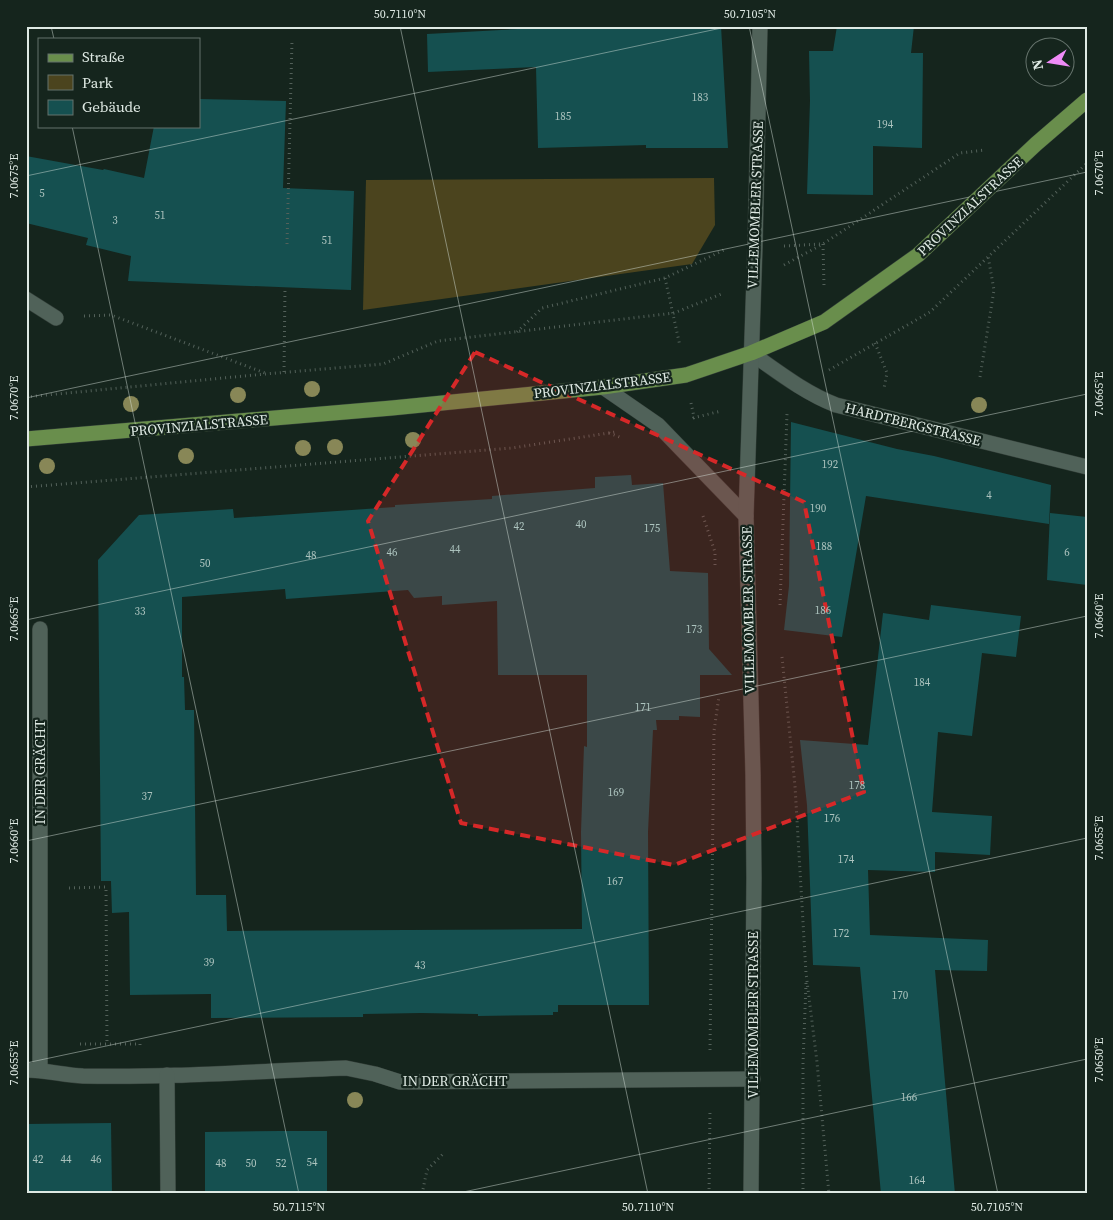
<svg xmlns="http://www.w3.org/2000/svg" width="1113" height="1220" font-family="'Source Serif 4',serif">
<rect width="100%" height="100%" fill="#15251d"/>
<polygon fill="#4b441e" points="714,178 715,225 692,264 363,310 366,180"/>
<g fill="#155050" fill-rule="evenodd">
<polygon points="575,26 721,26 728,148 646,148 646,145 538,148 536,67 428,72 427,34"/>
<polygon points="837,26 914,26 911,53 923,53 922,148 873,146 873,195 807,194 810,101 809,51 833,51"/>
<polygon points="199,99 286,101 283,188 354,191 351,290 128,281 131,256 86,245 88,238 26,223 26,156 103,170 104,169 144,178 154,126 199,126"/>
<polygon points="791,422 897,449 934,456 1051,485 1049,524 866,496 842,637 784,630 789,586"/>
<path d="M631,475L632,485L663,483L670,571L708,573L709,649L732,675H700V717L679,716V720H656L657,730H653L648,832L649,1005H558V1012H553V1015L478,1016V1014L421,1013L363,1014V1017L211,1018V994L130,995L129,912L112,913L111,881H101L98,560L139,515L233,509L234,518L395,507V505L492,499V496L595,488V477ZM285,589L286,599L408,590L414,598L442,596V605L497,601L498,675H587V747L584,746L581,832L582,929L227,931L226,895H196L194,710H185L184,677H182V597Z"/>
<polygon points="1050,513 1087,517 1087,585 1047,580"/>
<polygon points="931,605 1021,616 1016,657 982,653 972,736 938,732 932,812 992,816 990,855 935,852 935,872 868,870 870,935 988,940 987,971 935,970 955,1194 881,1194 860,967 813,965 807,805 800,740 868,745 883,613 929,620"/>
<polygon points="111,1123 112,1194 26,1194 26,1124"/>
<polygon points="280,1131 327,1131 327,1194 205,1194 205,1132"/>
</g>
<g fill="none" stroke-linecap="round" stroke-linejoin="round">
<g stroke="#323e38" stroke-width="16">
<g id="minor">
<polyline points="26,299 56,318"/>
<path d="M751,353C778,372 805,393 836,405L1087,467"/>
<polyline points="603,387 658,425 746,516"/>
<path d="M26,1070C45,1070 64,1075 83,1076C170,1078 259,1071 346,1068L375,1074L400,1082L753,1079"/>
<polyline points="40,1070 40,629"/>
<polyline points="167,1075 168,1194"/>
<polyline points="751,1194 754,878 753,775 746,516 755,247 760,26"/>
</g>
</g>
<g stroke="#323e38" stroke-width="16">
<polyline id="major" points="26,439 392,408 603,387 686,375 751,353 824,322 918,255 1036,144 1087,100"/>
</g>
<g stroke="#53615a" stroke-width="3" stroke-dasharray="1 4" stroke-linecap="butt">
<polyline points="287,244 292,40"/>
<polyline points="823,244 824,286"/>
<polyline points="784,246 821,244"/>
<polyline points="784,265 823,244 960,153 985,150"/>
<polyline points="665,278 680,346"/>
<polyline points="84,316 111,315 265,373"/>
<polyline points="517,332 542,308 665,278 726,249"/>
<polyline points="875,343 887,373 884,388"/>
<polyline points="829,370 930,312 1087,163"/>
<polyline points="284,372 285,288"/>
<polyline points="980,377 994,290 988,256"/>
<polyline points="26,397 265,374 383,364 438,341 674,313 724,293"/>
<polyline points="691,403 694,417 693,419"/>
<polyline points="693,418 721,411"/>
<polyline points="609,433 622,438"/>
<polyline points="26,487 512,448 615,432"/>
<polyline points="703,516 715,552 715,566"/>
<polyline points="780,605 787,414"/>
<polyline points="782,657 795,786 806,973 817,1062 829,1194"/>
<polyline points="69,888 106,887 107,1044"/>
<polyline points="80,1044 140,1044 140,1047"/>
<polyline points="710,1050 714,731 719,696"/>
<polyline points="422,1194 427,1170 444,1153"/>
<polyline points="709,1194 710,1109"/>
<polyline points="803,1194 803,1063 806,983"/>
</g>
<use href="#minor" stroke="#506259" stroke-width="15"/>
<use href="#major" stroke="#698e4c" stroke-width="15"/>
</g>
<g fill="#888757">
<circle cx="312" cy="389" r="8"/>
<circle cx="238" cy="395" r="8"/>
<circle cx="131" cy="404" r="8"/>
<circle cx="979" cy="405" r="8"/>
<circle cx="413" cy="440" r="8"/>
<circle cx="335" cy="447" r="8"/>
<circle cx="303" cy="448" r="8"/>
<circle cx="186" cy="456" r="8"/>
<circle cx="47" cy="466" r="8"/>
<circle cx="355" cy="1100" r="8"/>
</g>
<path fill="#d62828" fill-opacity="0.2" stroke="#d62828" stroke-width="4" stroke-dasharray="10 6" stroke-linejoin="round" d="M475,352L804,502L864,792L674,865L461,823L368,521Z"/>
<path fill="none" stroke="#dee9e3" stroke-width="1" stroke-opacity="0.45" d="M51,26L54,39M400,26L648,1194M749,26L998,1194M72,126L299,1194M26,176L731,26M26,398L1087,172M26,620L1087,394M26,841L1087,616M26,1063L1087,838M454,1194L1087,1059"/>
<g text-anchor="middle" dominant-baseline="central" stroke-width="4.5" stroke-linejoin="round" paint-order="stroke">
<g font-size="11" fill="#acc3be">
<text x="700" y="97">183</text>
<text x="563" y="116">185</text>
<text x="885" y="124">194</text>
<text x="42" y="193">5</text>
<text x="160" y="215">51</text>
<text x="115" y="220">3</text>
<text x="327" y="240">51</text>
<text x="830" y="464">192</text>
<text x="989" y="495">4</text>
<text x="818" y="508">190</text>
<text x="581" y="524">40</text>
<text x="519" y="526">42</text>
<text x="652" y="528">175</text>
<text x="824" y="546">188</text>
<text x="455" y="549">44</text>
<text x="392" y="552">46</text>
<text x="1067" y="552">6</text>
<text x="311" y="555">48</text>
<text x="205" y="563">50</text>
<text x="823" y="610">186</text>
<text x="140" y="611">33</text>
<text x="694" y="629">173</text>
<text x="922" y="682">184</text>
<text x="643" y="707">171</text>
<text x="857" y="785">178</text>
<text x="616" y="792">169</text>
<text x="147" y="796">37</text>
<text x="832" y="818">176</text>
<text x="846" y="859">174</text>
<text x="615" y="881">167</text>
<text x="841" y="933">172</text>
<text x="209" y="962">39</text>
<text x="420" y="965">43</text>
<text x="900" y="995">170</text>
<text x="909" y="1097">166</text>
<text x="38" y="1159">42</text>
<text x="66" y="1159">44</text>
<text x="96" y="1159">46</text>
<text x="312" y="1162">54</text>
<text x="221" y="1163">48</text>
<text x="251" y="1163">50</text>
<text x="281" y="1163">52</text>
<text x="917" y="1180">164</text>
</g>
<g font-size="14" fill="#dee9e3" stroke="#15251d">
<text transform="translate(755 205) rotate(-88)">VILLEMOMBLER STRASSE</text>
<text transform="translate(970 206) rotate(-43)">PROVINZIALSTRASSE</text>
<text transform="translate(602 385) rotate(-7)">PROVINZIALSTRASSE</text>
<text transform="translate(913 424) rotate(14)">HARDTBERGSTRASSE</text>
<text transform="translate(199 425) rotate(-5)">PROVINZIALSTRASSE</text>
<text transform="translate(748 610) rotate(-91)">VILLEMOMBLER STRASSE</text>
<text transform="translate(40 772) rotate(-90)">IN DER GRÄCHT</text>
<text transform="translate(753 1015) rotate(-90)">VILLEMOMBLER STRASSE</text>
<text x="455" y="1081">IN DER GRÄCHT</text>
</g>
</g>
<rect width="1113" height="1220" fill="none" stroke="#15251d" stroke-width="55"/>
<rect x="38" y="38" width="162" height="90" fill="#15251d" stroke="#65736c"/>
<rect x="48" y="54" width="25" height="8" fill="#698e4c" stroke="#65736c"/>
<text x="82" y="62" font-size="15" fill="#dee9e3">Straße</text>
<rect x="48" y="75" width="25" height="15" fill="#4b441e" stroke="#65736c"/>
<text x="82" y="88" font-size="15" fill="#dee9e3">Park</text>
<rect x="48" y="100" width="25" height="15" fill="#155050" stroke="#65736c"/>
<text x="82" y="112" font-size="15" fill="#dee9e3">Gebäude</text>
<g transform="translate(1050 62) rotate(258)"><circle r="24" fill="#15251d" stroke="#65736c"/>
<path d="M0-4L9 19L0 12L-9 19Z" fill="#ef8bf7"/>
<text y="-8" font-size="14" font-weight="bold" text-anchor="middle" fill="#dee9e3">N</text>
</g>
<rect x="28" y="28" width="1058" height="1164" fill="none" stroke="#dee9e3" stroke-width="2"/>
<g font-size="12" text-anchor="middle" fill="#dee9e3">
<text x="400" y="18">50.7110°N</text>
<text x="750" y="18">50.7105°N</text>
<text transform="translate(1099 173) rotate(-90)" y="4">7.0670°E</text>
<text transform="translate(14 176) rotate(-90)" y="4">7.0675°E</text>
<text transform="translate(1099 394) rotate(-90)" y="4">7.0665°E</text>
<text transform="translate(14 398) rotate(-90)" y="4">7.0670°E</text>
<text transform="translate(1099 616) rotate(-90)" y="4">7.0660°E</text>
<text transform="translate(14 619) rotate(-90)" y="4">7.0665°E</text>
<text transform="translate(1099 838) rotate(-90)" y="4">7.0655°E</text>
<text transform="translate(14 841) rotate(-90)" y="4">7.0660°E</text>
<text transform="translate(1099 1060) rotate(-90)" y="4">7.0650°E</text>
<text transform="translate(14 1063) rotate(-90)" y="4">7.0655°E</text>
<text x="299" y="1211">50.7115°N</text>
<text x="648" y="1211">50.7110°N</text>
<text x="997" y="1211">50.7105°N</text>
</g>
</svg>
